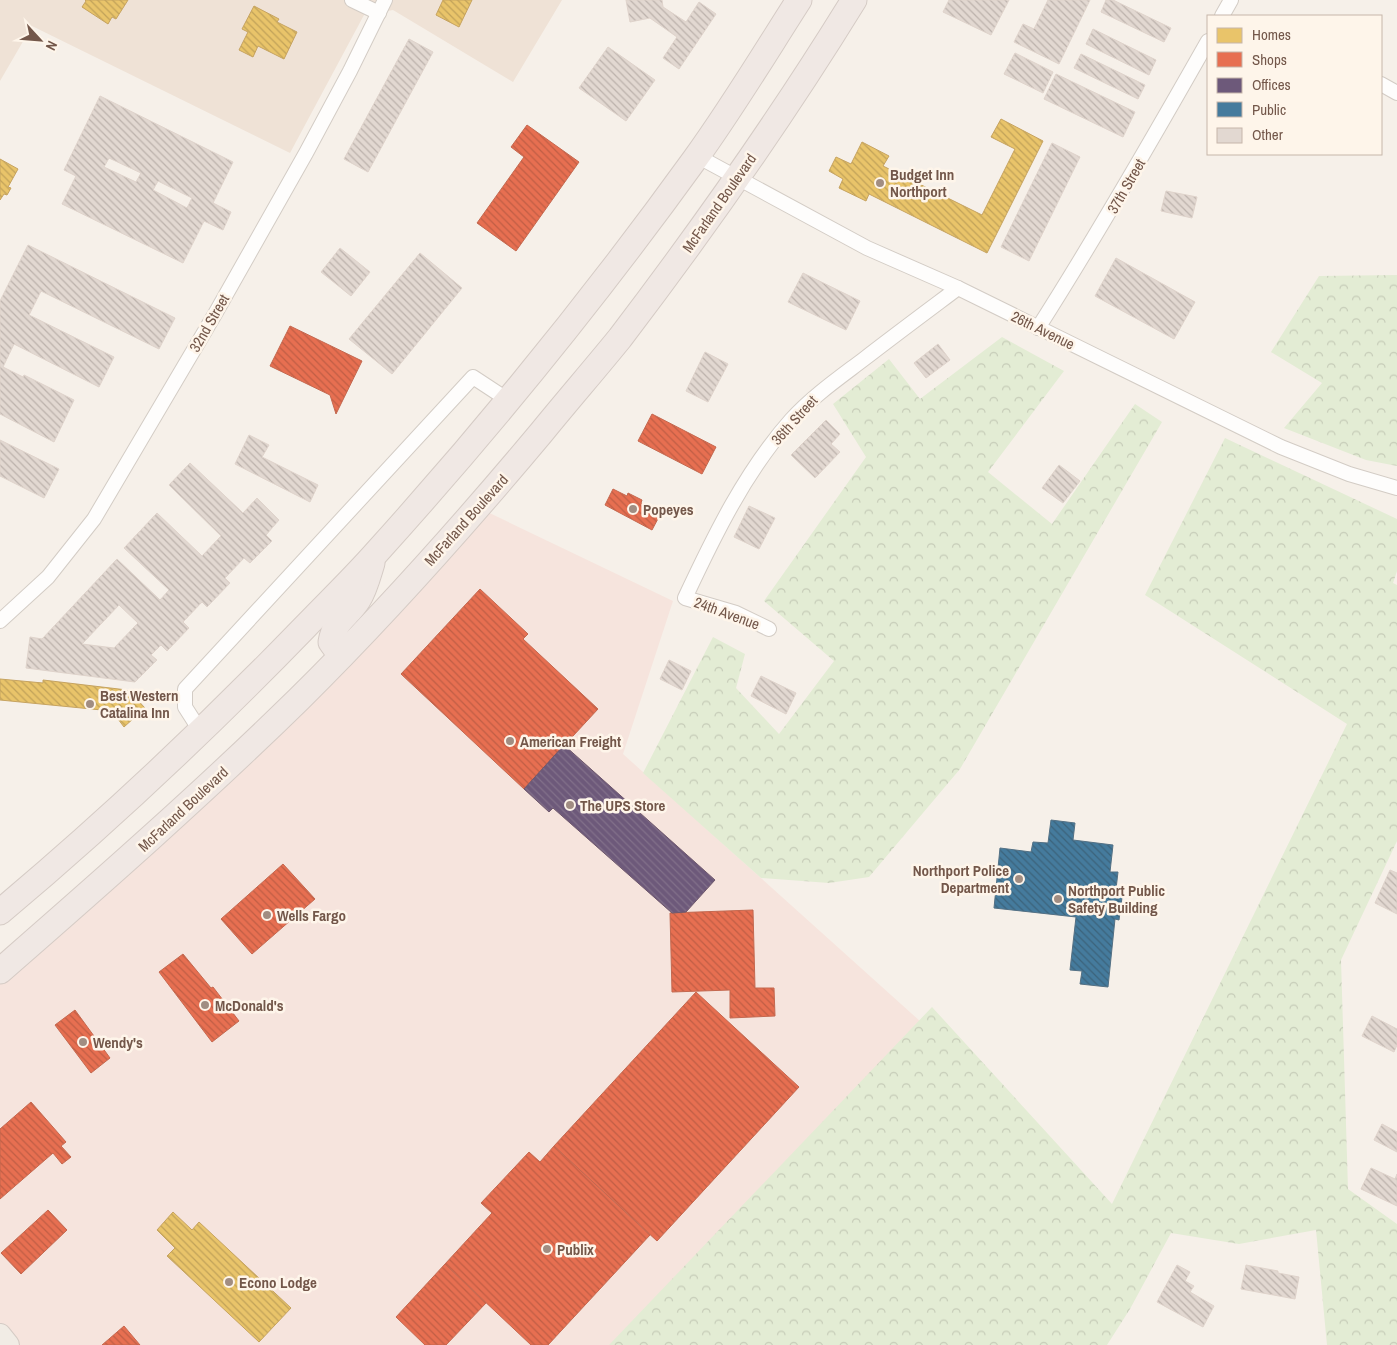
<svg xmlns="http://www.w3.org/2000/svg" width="1397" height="1345" font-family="'Archivo Narrow',sans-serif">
<defs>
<pattern id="forest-crowns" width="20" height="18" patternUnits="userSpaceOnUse" patternTransform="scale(1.25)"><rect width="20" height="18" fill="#e3ecd4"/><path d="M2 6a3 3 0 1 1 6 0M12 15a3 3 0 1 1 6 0" fill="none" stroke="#c6ccb8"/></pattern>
<pattern id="homes-back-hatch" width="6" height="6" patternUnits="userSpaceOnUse" patternTransform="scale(1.25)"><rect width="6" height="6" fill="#e9c46a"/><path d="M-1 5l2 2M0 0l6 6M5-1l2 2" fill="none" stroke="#c1a259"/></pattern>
<pattern id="shops-back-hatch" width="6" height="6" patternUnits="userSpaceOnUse" patternTransform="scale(1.25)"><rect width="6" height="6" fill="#e76f51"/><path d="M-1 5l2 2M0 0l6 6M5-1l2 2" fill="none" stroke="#c05e45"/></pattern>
<pattern id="offices-back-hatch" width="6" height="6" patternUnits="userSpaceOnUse" patternTransform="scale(1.25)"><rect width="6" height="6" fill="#6d597a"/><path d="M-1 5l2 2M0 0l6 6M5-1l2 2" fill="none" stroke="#82708a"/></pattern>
<pattern id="public-back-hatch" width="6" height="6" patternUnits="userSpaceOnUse" patternTransform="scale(1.25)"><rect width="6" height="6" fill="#457b9d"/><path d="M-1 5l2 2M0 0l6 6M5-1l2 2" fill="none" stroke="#3c637b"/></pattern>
<pattern id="building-back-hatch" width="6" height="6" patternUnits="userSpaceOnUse" patternTransform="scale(1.25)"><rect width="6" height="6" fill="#e2d8d1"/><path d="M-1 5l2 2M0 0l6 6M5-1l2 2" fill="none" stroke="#bcb2ac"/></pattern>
</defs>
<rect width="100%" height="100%" fill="#f6f0e9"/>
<polygon fill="#efe2d6" points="0,0 562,0 513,82 393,10 364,15 290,153 32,26 0,81"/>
<polygon fill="#f6e4dd" points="479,508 673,601 623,754 941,1040 637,1345 0,1345 0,971 108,877"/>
<g fill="url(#forest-crowns)">
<polygon points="1397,275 1397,466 1366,460 1284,428 1322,383 1271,352 1319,276"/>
<polygon points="1002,337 1064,371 988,472 1052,524 1135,404 1162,422 960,769 869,877 829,883 761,878 643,773 713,637 745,654 736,688 779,734 834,661 764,601 866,457 833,404 889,359 920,399"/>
<polygon points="1225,438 1397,519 1397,571 1393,583 1397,585 1397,841 1341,960 1348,1189 1397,1224 1397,1345 1327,1345 1316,1230 1239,1244 1171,1233 1130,1309 1107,1345 609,1345 932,1007 1112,1204 1347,724 1145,595"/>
</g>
<g fill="url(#homes-back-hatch)" stroke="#c6a360">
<polygon points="85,0 128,0 116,19 112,17 108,24 82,7 86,1"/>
<polygon points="443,0 472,0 459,27 436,15"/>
<polygon points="254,6 279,19 277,22 297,32 284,59 258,46 253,57 239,50 248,32 242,29"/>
<polygon points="1001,119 1043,141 987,253 869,194 866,201 839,188 843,179 829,171 836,157 851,164 862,142 889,156 883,166 982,215 1015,149 991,137"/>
<polygon points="0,159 18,169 8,187 11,188 7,195 4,194 0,200"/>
<polygon points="0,679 43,683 43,680 127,690 130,694 131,693 145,708 124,727 112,711 0,700"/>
<polygon points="173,1212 192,1230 199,1222 291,1308 259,1342 167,1256 175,1248 157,1230"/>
</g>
<g fill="url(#shops-back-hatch)" stroke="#c4684f">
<polygon points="527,125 579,162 516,251 477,223 524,157 511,147"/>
<polygon points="290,326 362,361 336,414 330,395 270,366"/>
<polygon points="652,414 716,447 702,474 638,441"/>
<polygon points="613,489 627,496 628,493 642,500 641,503 661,513 652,530 605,505"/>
<polygon points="480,589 528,634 523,639 598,709 524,789 401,674"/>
<polygon points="283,864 315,899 252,954 221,919"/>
<polygon points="753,910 755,988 774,988 775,1016 730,1018 730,990 672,992 670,913"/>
<polygon points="183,954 211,988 213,987 239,1021 212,1042 159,972"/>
<polygon points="696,992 799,1087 657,1241 554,1146"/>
<polygon points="75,1010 110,1058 91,1073 55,1025"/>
<polygon points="31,1102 66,1142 61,1146 71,1157 62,1164 53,1153 0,1199 0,1129"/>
<polygon points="554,1146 650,1235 548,1345 531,1345 445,1264 492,1213 481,1203 529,1152 540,1162"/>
<polygon points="48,1210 67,1230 21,1274 1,1253"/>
<polygon points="445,1264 486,1303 446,1345 425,1345 396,1317"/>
<polygon points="124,1326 140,1345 102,1345"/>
</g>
<polygon fill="url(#offices-back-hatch)" stroke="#6f586c" points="564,745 715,880 686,912 672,913 553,808 549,812 524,789"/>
<polygon fill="url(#public-back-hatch)" stroke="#537084" points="1051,820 1075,823 1073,840 1113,845 1110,872 1118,872 1116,889 1123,890 1119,920 1115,919 1108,987 1080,984 1082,971 1070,970 1076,917 994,908 1000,848 1031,852 1033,842 1048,843"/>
<g fill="url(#building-back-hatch)" stroke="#dfd3cb" fill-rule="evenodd">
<polygon points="626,0 662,0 663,7 686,22 699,2 716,14 679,69 663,58 677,37 650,18 630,22"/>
<polygon points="949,0 1009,0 991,35 943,12"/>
<polygon points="1048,0 1090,0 1059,64 1014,42 1023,24 1034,29"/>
<polygon points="1106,0 1113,0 1171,28 1164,42 1101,12"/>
<polygon points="1093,29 1156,60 1149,75 1086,44"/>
<polygon points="409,39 433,52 368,172 344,159"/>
<polygon points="608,47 655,80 626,121 579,88"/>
<polygon points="1015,53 1053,72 1043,93 1004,74"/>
<polygon points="1081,54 1145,85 1138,99 1074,68"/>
<polygon points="1056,74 1135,112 1123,137 1044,99"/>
<path d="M100,96L233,162L213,203L231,212L223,230L204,221L183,263L62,204L76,176L64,170ZM109,158L141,173L136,182L104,167ZM158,181L192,198L187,208L153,190Z"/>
<polygon points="1052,143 1080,157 1029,261 1001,247"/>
<polygon points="1166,191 1197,197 1192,218 1161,211"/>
<polygon points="28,245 175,318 159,349 41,291 29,315 114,357 99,387 14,344 3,367 23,377 24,375 74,400 54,442 0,414 0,301"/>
<polygon points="340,248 370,272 351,296 321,272"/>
<polygon points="420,253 462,288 392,374 349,339"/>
<polygon points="1116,258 1195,302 1174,339 1095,296"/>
<polygon points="803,273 860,301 846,330 788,302"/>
<polygon points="938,344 950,360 926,378 914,363"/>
<polygon points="705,352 728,364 708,402 686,391"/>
<polygon points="826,420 840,434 831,444 840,452 815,478 791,455"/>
<polygon points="249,435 269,445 262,457 318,485 310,502 235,464"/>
<polygon points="0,440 59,469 44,498 0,476"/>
<path d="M190,463L243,513L257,498L279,520L266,535L272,541L250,563L244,558L225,578L230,583L207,607L202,602L183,622L189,628L167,651L161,645L151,655L157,660L135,682L26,668L30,637L42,639L117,559L160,600L169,590L124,548L157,513L202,556L221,536L169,485ZM119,605L138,623L114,648L82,644Z"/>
<polygon points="1059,465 1080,481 1063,503 1042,488"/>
<polygon points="749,506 775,518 759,549 734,537"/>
<polygon points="669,660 691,671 682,690 660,679"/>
<polygon points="761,676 796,693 786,714 751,696"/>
<polygon points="1390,870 1397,873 1397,914 1375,903"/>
<polygon points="1372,1016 1397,1029 1397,1045 1394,1052 1362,1036"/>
<polygon points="1382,1124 1397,1132 1397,1152 1374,1140"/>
<polygon points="1371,1168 1395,1179 1397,1174 1397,1206 1361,1189"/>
<polygon points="1177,1265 1190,1272 1185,1281 1194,1286 1190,1292 1214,1306 1203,1327 1157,1302"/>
<polygon points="1246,1265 1278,1271 1278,1273 1299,1277 1295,1299 1241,1289"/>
</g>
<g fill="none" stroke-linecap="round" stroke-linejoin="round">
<g stroke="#d3ccc5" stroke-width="16">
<g id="street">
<polyline points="352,0 379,13"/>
<polyline points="1222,16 1231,0"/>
<polyline points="1381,84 1397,93"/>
<polyline points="697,156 867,248 958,288 1281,447 1349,474 1397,488"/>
<path d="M1038,328C1098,234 1153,138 1208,41"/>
<polyline points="0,621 48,577 94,519 215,314 306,153 350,71 385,0"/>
<path d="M769,629L736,613L685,598C714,536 745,472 791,420C813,396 839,378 864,359C895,335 926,312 958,288"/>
<polyline points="201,732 185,707 185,689 473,377 508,400"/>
</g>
</g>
<g stroke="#d5cbc5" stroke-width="24">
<polyline id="primary" points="0,1335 8,1345"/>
</g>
<g stroke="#d5cbc5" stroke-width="27">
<g id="highway">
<path d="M341,656L331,642C335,619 347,617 358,600C365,589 368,576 372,563"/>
<path d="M0,912C106,823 207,728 304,628C328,603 353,579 376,553C489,428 596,296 695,159C732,108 765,53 799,0"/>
<path d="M0,971C102,882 203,793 299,699C384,615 464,525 541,433C567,401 594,370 620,338C703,229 782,117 854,0"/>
</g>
</g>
<use href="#street" stroke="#fefdfc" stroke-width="14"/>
<use href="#primary" stroke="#f1ece5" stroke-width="22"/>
<use href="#highway" stroke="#f0e8e4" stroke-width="25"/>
</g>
<g fill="#a18d82" stroke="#fef5ea" stroke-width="2">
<circle cx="880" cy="183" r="5"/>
<circle cx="633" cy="509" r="5"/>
<circle cx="90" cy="704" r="5"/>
<circle cx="510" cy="741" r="5"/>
<circle cx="570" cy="805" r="5"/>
<circle cx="1019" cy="879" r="5"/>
<circle cx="1058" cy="899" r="5"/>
<circle cx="267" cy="915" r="5"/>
<circle cx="205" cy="1005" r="5"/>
<circle cx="83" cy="1042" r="5"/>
<circle cx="547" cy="1249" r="5"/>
<circle cx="229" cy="1282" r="5"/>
</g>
<g text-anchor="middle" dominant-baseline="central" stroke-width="5" stroke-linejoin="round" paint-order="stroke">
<g font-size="15" font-weight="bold" fill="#73574a" stroke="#fef5ea" text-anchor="start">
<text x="890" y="174">Budget Inn<tspan x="890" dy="17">Northport</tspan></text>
<text x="643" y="509">Popeyes</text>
<text x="100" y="695">Best Western<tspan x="100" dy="17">Catalina Inn</tspan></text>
<text x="520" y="741">American Freight</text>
<text x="580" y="805">The UPS Store</text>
<text x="1009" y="870" text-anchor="end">Northport Police<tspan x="1009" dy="17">Department</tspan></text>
<text x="1068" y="890">Northport Public<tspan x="1068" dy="17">Safety Building</tspan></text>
<text x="277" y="915">Wells Fargo</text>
<text x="215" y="1005">McDonald's</text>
<text x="93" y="1042">Wendy's</text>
<text x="557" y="1249">Publix</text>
<text x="239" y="1282">Econo Lodge</text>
</g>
<g font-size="15" fill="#73574a" stroke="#fef5ea">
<text transform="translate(1126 186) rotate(-60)">37th Street</text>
<text transform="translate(719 203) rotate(-55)">McFarland Boulevard</text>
<text transform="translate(209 323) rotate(-60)">32nd Street</text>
<text transform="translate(1043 330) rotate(26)">26th Avenue</text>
<text transform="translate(794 420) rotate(-48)">36th Street</text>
<text transform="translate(466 520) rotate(-48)">McFarland Boulevard</text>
<text transform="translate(727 613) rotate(20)">24th Avenue</text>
<text transform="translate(183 809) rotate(-43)">McFarland Boulevard</text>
</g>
</g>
<rect x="1207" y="15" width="175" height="140" fill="#fef5ea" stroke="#c6b6aa"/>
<rect x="1217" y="28" width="25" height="15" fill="#e9c46a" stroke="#c6b6aa"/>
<text x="1252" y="40" font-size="15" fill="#73574a">Homes</text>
<rect x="1217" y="52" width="25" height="15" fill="#e76f51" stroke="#c6b6aa"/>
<text x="1252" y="65" font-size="15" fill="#73574a">Shops</text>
<rect x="1217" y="78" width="25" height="15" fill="#6d597a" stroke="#c6b6aa"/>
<text x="1252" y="90" font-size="15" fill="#73574a">Offices</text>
<rect x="1217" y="102" width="25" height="15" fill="#457b9d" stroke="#c6b6aa"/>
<text x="1252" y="115" font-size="15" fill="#73574a">Public</text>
<rect x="1217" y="128" width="25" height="15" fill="#e2d8d1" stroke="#c6b6aa"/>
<text x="1252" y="140" font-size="15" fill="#73574a">Other</text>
<g transform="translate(40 40) rotate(116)" stroke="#fef5ea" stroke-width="4" paint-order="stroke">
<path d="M0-4L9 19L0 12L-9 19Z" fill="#73574a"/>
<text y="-8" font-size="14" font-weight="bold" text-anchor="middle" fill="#73574a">N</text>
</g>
</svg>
